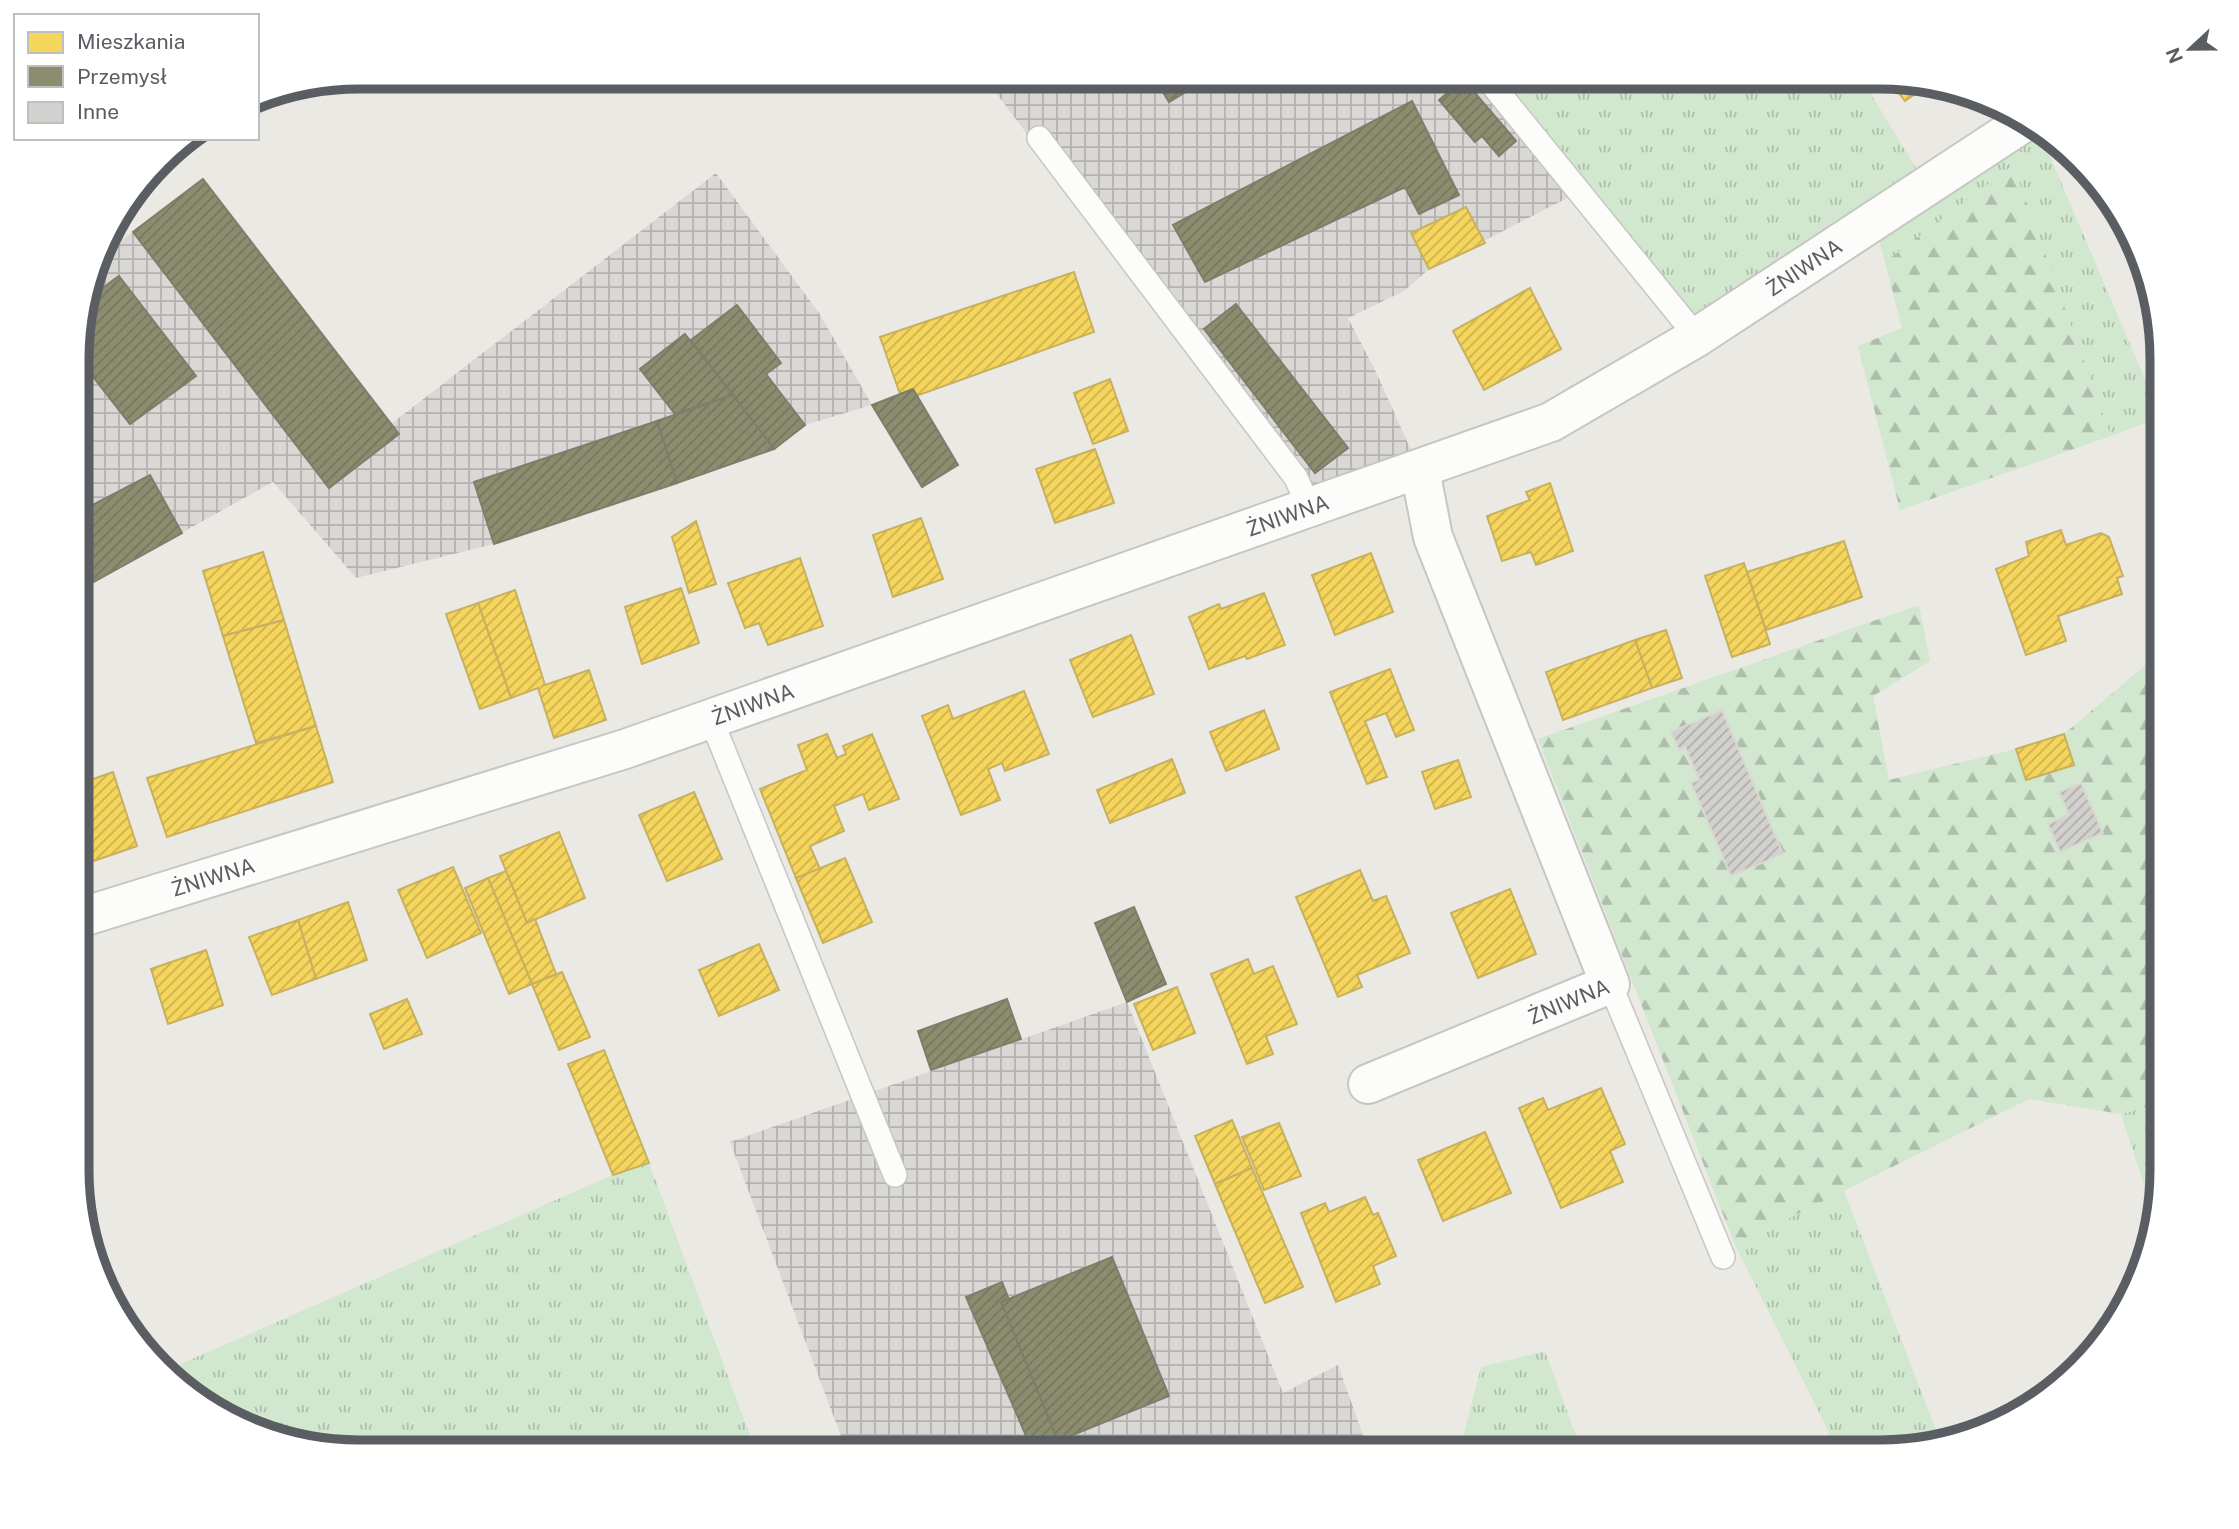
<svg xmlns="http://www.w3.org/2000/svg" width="2239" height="1529" font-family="'Public Sans',sans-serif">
<defs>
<pattern id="industrial-grid" width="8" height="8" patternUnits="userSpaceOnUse" patternTransform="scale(1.75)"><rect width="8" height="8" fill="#dad8d4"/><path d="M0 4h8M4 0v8" fill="none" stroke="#b4b2b0"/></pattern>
<pattern id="grass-tufts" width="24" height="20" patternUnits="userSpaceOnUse" patternTransform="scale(1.75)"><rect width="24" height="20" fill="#d1e7ce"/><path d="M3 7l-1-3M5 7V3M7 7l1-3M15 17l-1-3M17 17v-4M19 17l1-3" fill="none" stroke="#adbeab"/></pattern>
<pattern id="forest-firs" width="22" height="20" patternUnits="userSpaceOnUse" patternTransform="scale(1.75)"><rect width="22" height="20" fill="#d1e7ce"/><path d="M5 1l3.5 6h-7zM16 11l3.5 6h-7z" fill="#adbeab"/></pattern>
<pattern id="homes-hatch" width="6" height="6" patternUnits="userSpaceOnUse" patternTransform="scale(1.75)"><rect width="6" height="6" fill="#f6d55c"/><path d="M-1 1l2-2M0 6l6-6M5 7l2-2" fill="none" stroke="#cab050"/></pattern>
<pattern id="industry-hatch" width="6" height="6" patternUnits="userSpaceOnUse" patternTransform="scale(1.75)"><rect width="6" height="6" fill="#8c8c6e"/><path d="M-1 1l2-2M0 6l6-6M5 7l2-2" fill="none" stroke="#75765e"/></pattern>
<pattern id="building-hatch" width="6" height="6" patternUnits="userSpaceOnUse" patternTransform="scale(1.75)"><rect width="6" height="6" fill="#d2d1ce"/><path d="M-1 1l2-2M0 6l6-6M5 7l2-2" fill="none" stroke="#adadab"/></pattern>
</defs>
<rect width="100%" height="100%" fill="#eae9e4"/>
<g fill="url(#industrial-grid)">
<polygon points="984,77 1486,77 1579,192 1429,269 1404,291 1348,318 1375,370 1420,470 1310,509"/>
<polygon points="716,173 819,313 872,405 805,425 774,449 677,483 494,544 356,578 273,482 79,590 79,323 100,256 203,179 391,424"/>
<polygon points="1127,1002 1283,1393 1338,1365 1369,1452 847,1452 730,1142"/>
</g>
<g fill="url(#grass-tufts)">
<polygon points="1486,77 1861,78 1927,186 2038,128 2161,417 2111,436 2013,166 1885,262 1874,222 1697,337"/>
<polygon points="2161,1103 2161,1188 2155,1219 2121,1114"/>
<polygon points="649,1163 756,1452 341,1451 268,1437 188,1394 167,1370 613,1175"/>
<polygon points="1844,1191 1939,1438 1880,1452 1816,1452 1829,1432 1735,1245"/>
<polygon points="1545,1351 1582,1452 1459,1452 1481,1367"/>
</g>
<g fill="url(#forest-firs)">
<polygon points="2013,165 2111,436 1900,510 1858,346 1902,328 1885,262"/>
<polygon points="1919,605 1930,661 1873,696 1889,780 2016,749 2064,734 2161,652 2161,1103 2121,1114 2029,1099 1735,1245 1538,739"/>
</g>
<g fill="url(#homes-hatch)" stroke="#c7b15e" stroke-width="2">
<polygon points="1887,78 1898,78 1930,84 1905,101"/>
<polygon points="1466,207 1485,243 1429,269 1411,233"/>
<polygon points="1074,272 1094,332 916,396 913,389 900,394 880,337"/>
<polygon points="1530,288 1561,349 1484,390 1453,331"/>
<polygon points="1110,379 1128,431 1093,444 1074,393"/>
<polygon points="1095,449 1114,503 1055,523 1036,469"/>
<polygon points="1550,483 1573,551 1536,565 1531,552 1502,561 1487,516 1530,500 1526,492"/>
<polygon points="921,518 943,579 893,597 873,535"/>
<polygon points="696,521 716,584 689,593 672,537"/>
<polygon points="2061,530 2066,545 2101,533 2109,537 2123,576 2117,578 2122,594 2058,616 2066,641 2026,655 1996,569 2029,556 2026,542"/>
<polygon points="1844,541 1862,597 1766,630 1747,572"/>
<polygon points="263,552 284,620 223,636 203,571"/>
<polygon points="1371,553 1393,612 1335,635 1312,575"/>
<polygon points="800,558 823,626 768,645 759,623 745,628 728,583"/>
<polygon points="1744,563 1770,644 1732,657 1705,576"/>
<polygon points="681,588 699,643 642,664 625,607"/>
<polygon points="515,590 545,685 589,670 606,720 554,738 538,688 511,698 478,603"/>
<polygon points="1264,593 1285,645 1247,659 1245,656 1209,669 1189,617 1219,604 1221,609"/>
<polygon points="478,603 511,698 480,709 446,614"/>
<polygon points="284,620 316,726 256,743 223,636"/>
<polygon points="1666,630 1682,678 1652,688 1635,640"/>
<polygon points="1131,635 1154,694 1093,717 1070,660"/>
<polygon points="1635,640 1652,688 1563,720 1546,672"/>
<polygon points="1390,669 1414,730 1396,737 1386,713 1365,721 1387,777 1367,784 1330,692"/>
<polygon points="1024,691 1049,754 1005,771 1002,763 988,769 1000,800 961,815 922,716 948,705 953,719"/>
<polygon points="1264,710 1279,749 1226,771 1210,732"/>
<polygon points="316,726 333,782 167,837 147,778"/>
<polygon points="827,734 837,758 846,754 843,746 872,734 899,799 869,810 863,794 834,806 844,831 810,846 820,869 796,878 760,789 807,770 798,745"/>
<polygon points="2064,734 2074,765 2026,780 2016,749"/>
<polygon points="1172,759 1185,793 1110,823 1097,790"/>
<polygon points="1458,760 1471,797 1435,809 1422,772"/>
<polygon points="113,772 137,846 79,866 79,784"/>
<polygon points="694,792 722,859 667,881 639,815"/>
<polygon points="559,832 585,898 527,923 500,856"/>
<polygon points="845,858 872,922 823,943 796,878"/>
<polygon points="453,867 481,933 427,958 398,890"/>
<polygon points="1360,870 1373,901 1386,896 1410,953 1357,975 1362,987 1338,997 1296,897"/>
<polygon points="506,871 527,923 535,919 556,974 532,984 488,878"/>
<polygon points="488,878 532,984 509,994 465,888"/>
<polygon points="1510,889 1536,954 1478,978 1451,913"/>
<polygon points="348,902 367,960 316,979 298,920"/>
<polygon points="298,920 316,979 272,995 249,937"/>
<polygon points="759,944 779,990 719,1016 699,970"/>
<polygon points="206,950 223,1005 168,1024 151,969"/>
<polygon points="1248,959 1254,974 1273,966 1297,1024 1266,1036 1273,1054 1247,1064 1211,974"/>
<polygon points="562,972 590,1037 559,1050 532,984"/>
<polygon points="1177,987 1195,1033 1153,1050 1134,1004"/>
<polygon points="407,999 422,1034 384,1049 370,1014"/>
<polygon points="604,1050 649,1163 613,1175 568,1064"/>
<polygon points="1601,1088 1625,1144 1610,1151 1623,1182 1561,1208 1519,1108 1543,1098 1548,1110"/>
<polygon points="1232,1120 1252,1168 1215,1184 1195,1136"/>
<polygon points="1279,1123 1301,1176 1264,1190 1242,1137"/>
<polygon points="1485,1132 1511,1193 1443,1221 1418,1160"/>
<polygon points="1252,1168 1303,1287 1265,1303 1215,1184"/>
<polygon points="1365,1197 1373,1215 1378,1213 1396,1256 1373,1266 1380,1284 1336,1302 1301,1213 1325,1203 1329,1212"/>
</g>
<g fill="url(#industry-hatch)" stroke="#7d7e6b" stroke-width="2">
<polygon points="1154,77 1210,77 1169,102"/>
<polygon points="1463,79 1516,141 1499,156 1482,136 1475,142 1439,100"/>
<polygon points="1412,101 1459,195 1419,214 1405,187 1205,282 1173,225"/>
<polygon points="203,179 399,434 329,488 133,232"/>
<polygon points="119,276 196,376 130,424 79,359 79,323 86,300"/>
<polygon points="1236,304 1348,448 1315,473 1204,329"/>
<polygon points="737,305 781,363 766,374 805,425 774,449 691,340"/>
<polygon points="685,334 733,395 675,414 640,369"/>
<polygon points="913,389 958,465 922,487 872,405"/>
<polygon points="733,395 774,449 677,483 657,421"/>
<polygon points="657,421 677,483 494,544 474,482"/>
<polygon points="150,475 182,533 79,590 79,512"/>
<polygon points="1134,907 1166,984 1127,1002 1095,923"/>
<polygon points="1007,999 1021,1039 931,1070 918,1031"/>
<polygon points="1112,1257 1169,1396 1058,1441 1001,1302"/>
<polygon points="1002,1282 1008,1297 1001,1302 1058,1441 1033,1452 966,1297"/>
</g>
<g fill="url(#building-hatch)" stroke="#dad8d3" stroke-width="2">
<polygon points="1722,710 1783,854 1731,876 1691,783 1699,779 1685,747 1679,750 1671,732"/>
<polygon points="2081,783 2103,833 2060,852 2048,824 2069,814 2059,792"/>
</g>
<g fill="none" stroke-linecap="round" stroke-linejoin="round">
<g stroke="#c6c6c5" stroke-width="26">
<g id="lane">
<polyline points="1486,77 1697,337"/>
<polyline points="1039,138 1296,478 1310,509"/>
<polyline points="711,719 895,1175"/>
<polyline points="1610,984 1723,1257"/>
</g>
</g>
<g stroke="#c6c6c5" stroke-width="42">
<g id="street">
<path id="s1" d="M79,918L625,749L1551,422L1697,337L2026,121"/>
<path id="s2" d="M1368,1084L1610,984L1433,537L1420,470"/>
</g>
</g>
<use href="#lane" stroke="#fcfcfb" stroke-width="23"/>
<use href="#street" stroke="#fcfcfb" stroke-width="38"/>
</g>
<g text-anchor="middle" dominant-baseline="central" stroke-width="7" stroke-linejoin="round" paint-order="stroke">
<g font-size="21" fill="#5a5e63" stroke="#fff">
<text stroke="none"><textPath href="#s1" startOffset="1850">ŻNIWNA</textPath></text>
<text stroke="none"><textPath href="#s1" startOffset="1274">ŻNIWNA</textPath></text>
<text stroke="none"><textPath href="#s1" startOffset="707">ŻNIWNA</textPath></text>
<text stroke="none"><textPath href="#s1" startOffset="140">ŻNIWNA</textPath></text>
<text stroke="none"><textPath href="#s2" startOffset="217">ŻNIWNA</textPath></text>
</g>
</g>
<path d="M0 0H2239V1529H0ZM359 89H1880A270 270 0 0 1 2150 359V1170A270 270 0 0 1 1880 1440H359A270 270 0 0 1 89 1170V359A270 270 0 0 1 359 89Z" fill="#fff" fill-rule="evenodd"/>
<path fill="none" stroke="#5a5e63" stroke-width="9" d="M359 89H1880A270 270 0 0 1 2150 359V1170A270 270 0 0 1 1880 1440H359A270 270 0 0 1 89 1170V359A270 270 0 0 1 359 89Z"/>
<rect x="14" y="14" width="245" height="126" fill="#ffffff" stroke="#bdbfc1" stroke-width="2"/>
<rect x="28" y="32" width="35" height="21" fill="#f6d55c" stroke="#bdbfc1" stroke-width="2"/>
<text x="77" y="49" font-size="21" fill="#5a5e63">Mieszkania</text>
<rect x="28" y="66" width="35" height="21" fill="#8c8c6e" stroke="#bdbfc1" stroke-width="2"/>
<text x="77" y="84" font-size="21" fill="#5a5e63">Przemysł</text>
<rect x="28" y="102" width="35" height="21" fill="#d2d1ce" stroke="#bdbfc1" stroke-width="2"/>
<text x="77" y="119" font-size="21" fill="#5a5e63">Inne</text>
<g transform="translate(2190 49) rotate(248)" stroke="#ffffff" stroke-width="5" paint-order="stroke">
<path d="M0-5L12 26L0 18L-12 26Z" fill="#5a5e63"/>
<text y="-10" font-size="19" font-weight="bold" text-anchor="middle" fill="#5a5e63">N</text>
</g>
</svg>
